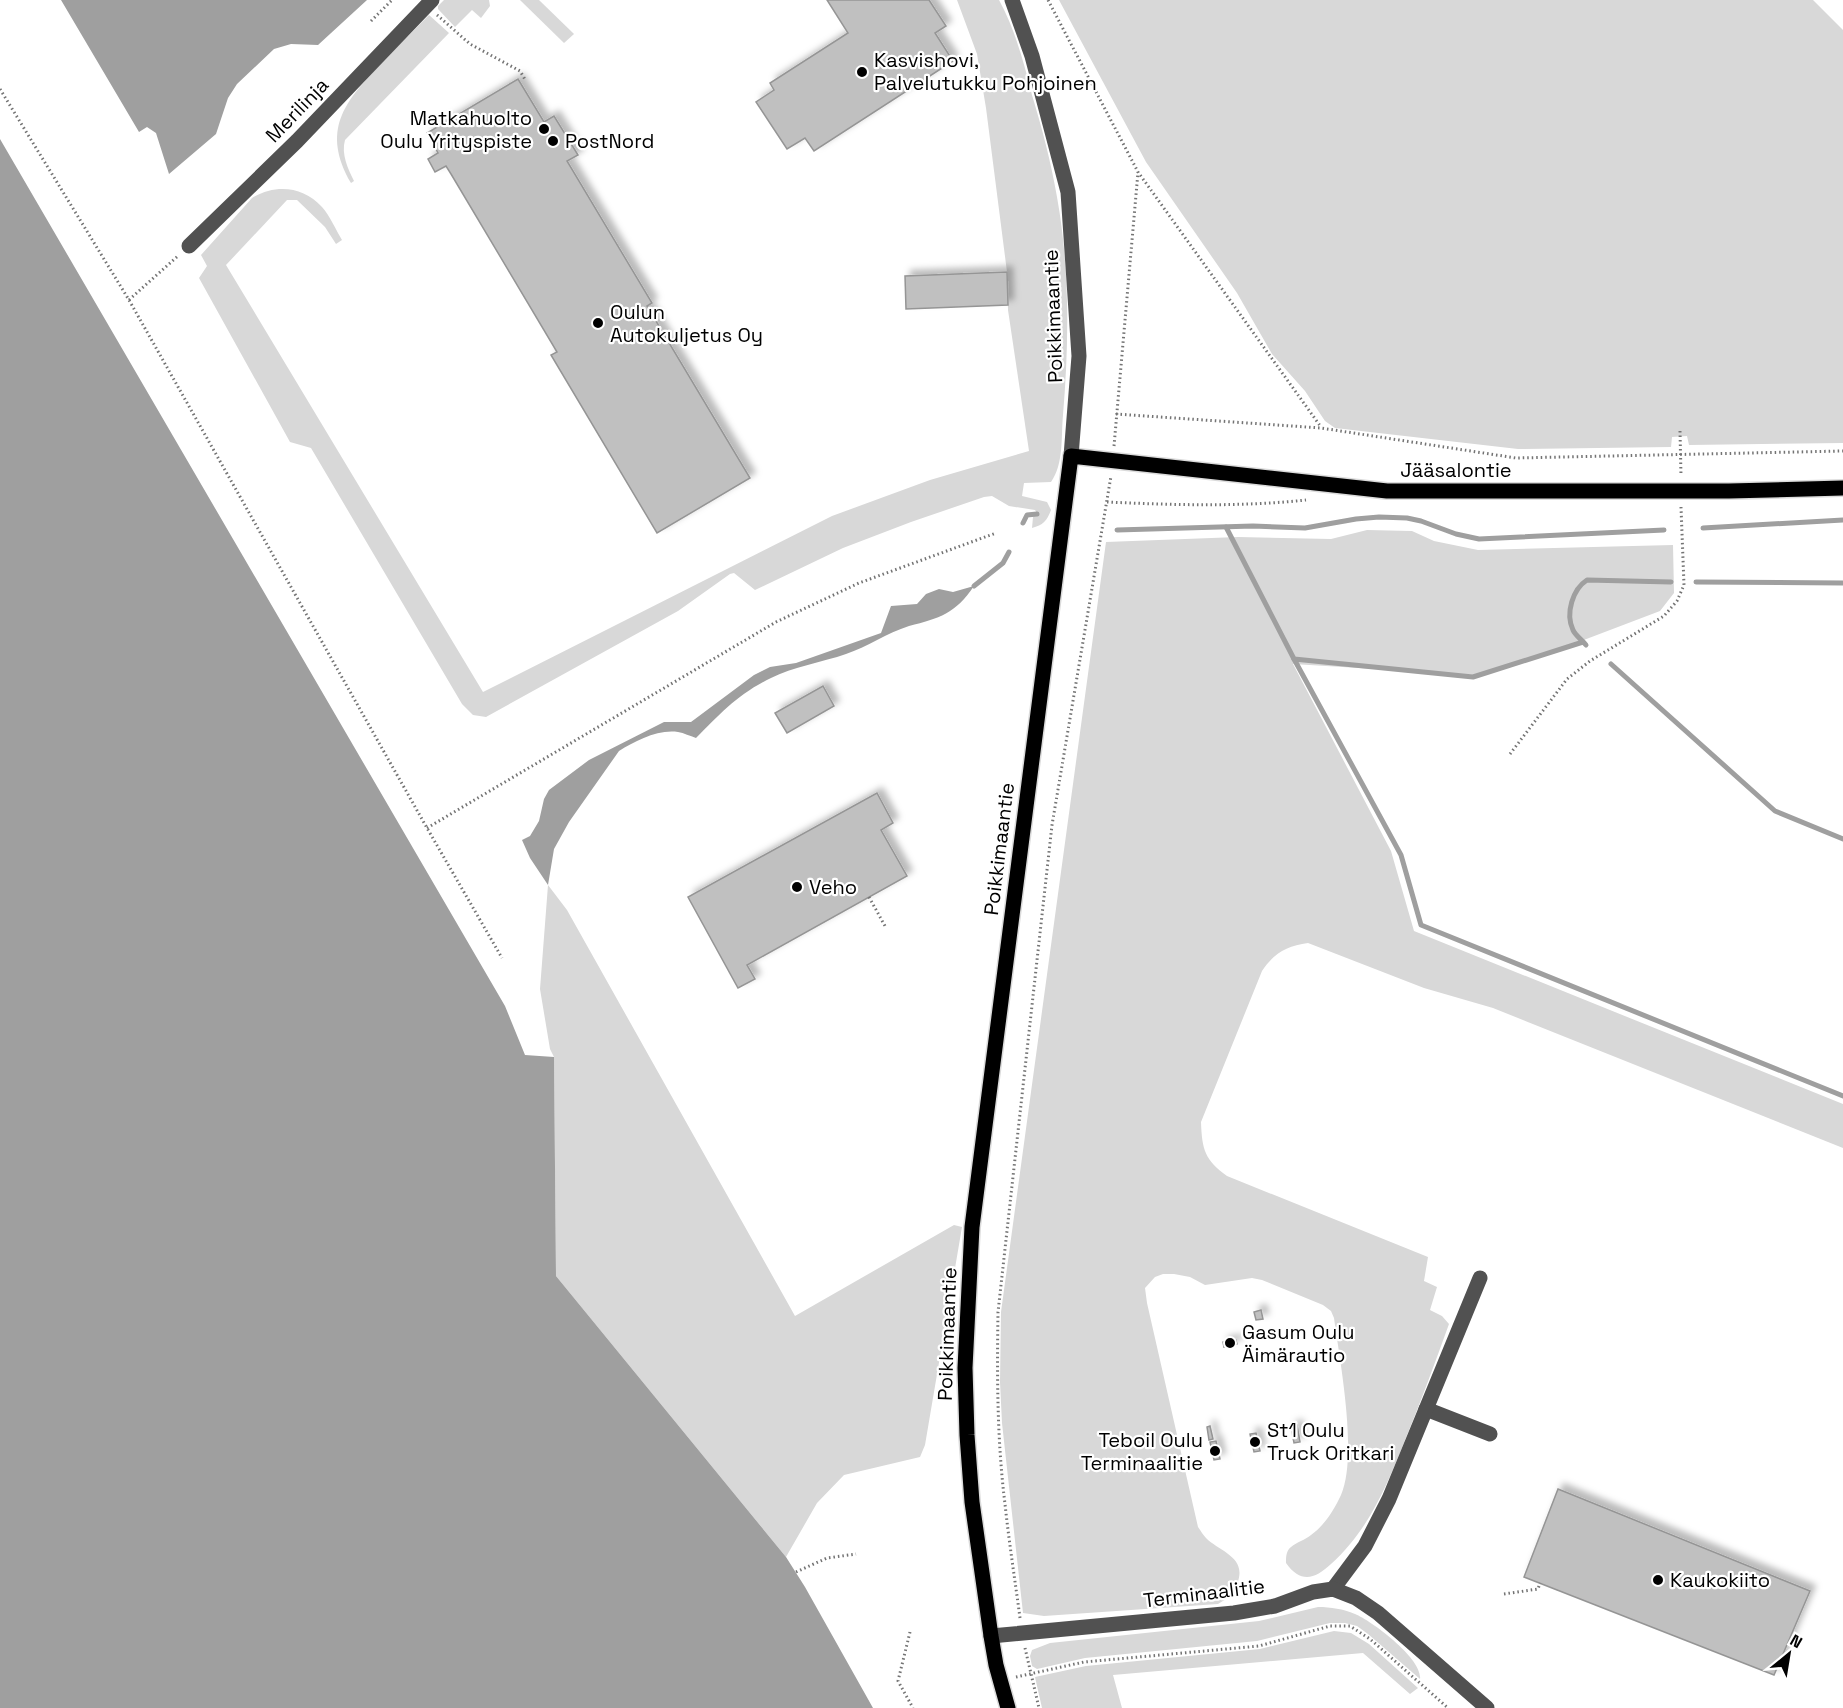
<svg xmlns="http://www.w3.org/2000/svg" width="1843" height="1708" font-family="'Space Grotesk',sans-serif">
<defs>
<filter id="shadow"><feDropShadow dx="5.5" dy="-5.5" stdDeviation="3" flood-color="#0004"/></filter>
</defs>
<rect width="100%" height="100%" fill="#fff"/>
<g fill="#d8d8d8">
<polygon points="444,0 489,0 490,6 481,18 472,10 455,27 438,9 438,6"/>
<polygon points="520,0 539,0 574,34 564,43"/>
<path d="M957,0H999C1015,29 1024,63 1032,95C1042,128 1051,162 1057,197C1070,269 1069,343 1063,415C1061,436 1064,464 1051,482L1024,483L1022,496L1047,502L1051,510C1047,521 1043,525 1032,528L1033,517L1037,513L1035,510L1009,506L992,496L984,497L911,522L843,548L755,590L734,573L730,574L678,611L486,717L473,715L462,704L311,448L290,442L199,278L207,266L201,255L252,198C275,184 303,186 322,207C330,216 336,230 342,240L336,244L325,227L297,200H287L226,265L483,692L832,516L930,480L1029,451L1008,310L1007,272L986,108L977,54Z"/>
<polygon points="1059,0 1813,0 1843,30 1843,443 1689,445 1687,436 1672,437 1671,447 1518,449 1335,428 1325,421 1305,391 1272,354 1237,293 1146,162"/>
<path d="M429,15L449,33L345,140C341,154 348,169 354,181L351,183C321,131 344,102 380,65C396,48 413,31 429,15Z"/>
<path d="M1367,530L1412,531L1434,541L1478,550L1673,545L1674,593L1660,611L1568,646L1474,675L1293,664L1391,851L1414,931L1843,1104V1148L1493,1008L1424,988L1308,943C1287,946 1274,953 1262,971L1201,1122C1202,1150 1205,1160 1227,1176L1428,1257L1424,1281L1437,1287L1430,1310L1442,1316L1449,1324C1435,1363 1421,1401 1405,1440C1387,1485 1369,1530 1331,1564C1315,1579 1301,1584 1286,1563C1286,1557 1286,1551 1291,1547C1297,1542 1305,1540 1311,1535C1324,1526 1334,1510 1341,1495C1358,1456 1340,1362 1334,1318L1331,1311L1323,1305L1262,1280L1252,1278L1205,1285L1190,1277L1174,1274H1163L1155,1277L1145,1288L1147,1303L1198,1527C1201,1531 1203,1535 1206,1538C1220,1552 1248,1557 1237,1584C1233,1594 1227,1599 1218,1604L1044,1616L1023,1613L1002,1423L1000,1382L1001,1312L1106,542L1238,537L1331,539Z"/>
<polygon points="548,885 567,910 795,1316 954,1225 962,1227 925,1445 920,1457 844,1475 817,1503 786,1557 556,1276 554,1057 550,1049 540,989"/>
<path d="M1318,1607C1331,1607 1343,1609 1355,1614C1372,1621 1423,1659 1420,1679L1368,1634L1357,1626L1345,1623H1330L1257,1641L1085,1658L1037,1669L1032,1666L1030,1656L1032,1650L1050,1643L1259,1621Z"/>
<polygon points="1334,1631 1351,1633 1369,1644 1418,1688 1410,1694 1363,1653 1113,1675 1122,1708 1042,1708 1035,1677 1086,1666 1260,1649"/>
</g>
<g fill="#9f9f9f">
<polygon points="61,0 367,0 318,45 291,44 274,49 237,84 228,98 216,134 169,174 156,133 147,127 139,132"/>
<polygon points="0,139 505,1006 525,1055 554,1057 556,1276 786,1557 805,1587 873,1708 0,1708"/>
<path d="M974,586C955,614 940,618 909,626C887,633 867,647 846,654C823,662 792,667 771,678C738,694 721,713 696,738C690,736 684,733 678,732C658,729 635,741 619,751L569,822L554,849L548,885L530,858L522,840L530,836L539,821L544,799L549,790L589,760L664,722H691L754,675L770,667L796,663L881,633L891,606L917,604L926,594L939,589L953,592Z"/>
</g>
<g fill="none" stroke-linecap="round" stroke-linejoin="round">
<g stroke="#9f9f9f" stroke-width="5">
<polyline points="1023,523 1027,515 1037,514"/>
<polyline points="1226,527 1294,659 1473,677 1583,642"/>
<polyline points="1703,528 1843,520"/>
<polyline points="1117,530 1253,526 1305,528 1356,519 1379,517 1407,518 1421,521 1456,534 1479,539 1664,530"/>
<polyline points="1696,582 1843,583"/>
<polyline points="974,586 1003,563 1009,552"/>
<path d="M1586,645C1582,640 1575,635 1573,630C1565,613 1573,589 1587,580L1671,582"/>
<polyline points="1294,659 1401,855 1421,925 1843,1096"/>
<polyline points="1611,664 1775,811 1843,839"/>
</g>
</g>
<g fill="#c0c0c0" stroke="#959595" stroke-width="1.5" filter="url(#shadow)">
<polygon points="827,0 929,0 946,26 935,33 953,61 814,151 805,138 787,149 756,102 774,90 770,83 848,33"/>
<polygon points="518,79 544,122 554,116 578,155 567,161 652,303 647,306 750,478 657,533 551,355 557,352 451,174 446,166 435,172 428,159 438,153 427,133"/>
<polygon points="1007,272 1008,305 906,309 905,276"/>
<polygon points="823,686 834,706 787,733 775,713"/>
<polygon points="877,793 893,823 881,830 907,876 747,965 755,979 738,988 688,897"/>
<polygon points="1261,1310 1263,1319 1256,1320 1254,1312"/>
<polygon points="1236,1340 1237,1344 1224,1347 1223,1342"/>
<polygon points="1297,1425 1300,1442 1294,1443 1291,1427"/>
<polygon points="1210,1426 1213,1439 1209,1440 1207,1427"/>
<polygon points="1256,1433 1260,1451 1254,1452 1250,1434"/>
<polygon points="1216,1441 1220,1459 1214,1460 1210,1442"/>
<polygon points="1558,1489 1810,1591 1774,1675 1524,1577"/>
</g>
<g fill="none" stroke-linecap="round" stroke-linejoin="round">
<g stroke="#dbdbdb" stroke-width="18">
<polyline id="major" points="1008,1708 996,1665 991,1636 972,1502 967,1435 965,1368 972,1227 1071,456 1387,491 1729,491 1843,488"/>
</g>
<g stroke="#737373" stroke-width="3" stroke-dasharray="1.5 3" stroke-linecap="butt">
<polyline points="1048,0 1138,172 1321,427"/>
<polyline points="437,15 470,44 520,71 526,81"/>
<polyline points="371,21 392,0"/>
<polyline points="0,89 129,300 427,828 502,958"/>
<polyline points="129,300 179,255"/>
<polyline points="1116,414 1321,428 1516,458 1843,451"/>
<polyline points="1680,431 1681,476"/>
<polyline points="1114,446 1138,172"/>
<path d="M1107,502C1173,505 1241,507 1306,500"/>
<polyline points="1510,754 1567,679 1590,661 1664,616 1677,601 1684,585 1681,507"/>
<polyline points="427,828 776,622 859,583 996,533"/>
<polyline points="869,897 885,926"/>
<polyline points="796,1572 827,1558 856,1554"/>
<polyline points="1504,1594 1538,1589 1540,1583"/>
<path d="M1020,1618C1015,1580 1009,1542 1005,1504C997,1440 997,1376 998,1312L1052,825L1111,476"/>
<polyline points="910,1632 898,1681 913,1708"/>
<polyline points="1025,1648 1039,1708"/>
<polyline points="1016,1677 1084,1662 1259,1646 1330,1626 1350,1626 1370,1639 1448,1708"/>
</g>
<g stroke="#515151" stroke-width="15">
<polyline points="1012,0 1032,56 1068,192 1079,356 1071,456"/>
<polyline points="189,246 297,141 432,0"/>
<polyline points="1426,1409 1490,1434"/>
<polyline points="1333,1589 1365,1546 1389,1499 1480,1278"/>
<polyline points="991,1636 1234,1613 1275,1606 1313,1592 1333,1589 1356,1598 1378,1613 1487,1708"/>
</g>
<use href="#major" stroke="#000" stroke-width="15"/>
</g>
<g fill="#000" stroke="#fff" stroke-width="2">
<circle cx="862" cy="72" r="6"/>
<circle cx="544" cy="129" r="6"/>
<circle cx="553" cy="141" r="6"/>
<circle cx="598" cy="323" r="6"/>
<circle cx="797" cy="887" r="6"/>
<circle cx="1230" cy="1343" r="6"/>
<circle cx="1255" cy="1442" r="6"/>
<circle cx="1215" cy="1451" r="6"/>
<circle cx="1658" cy="1580" r="6"/>
</g>
<g text-anchor="middle" dominant-baseline="central" stroke-width="4.5" stroke-linejoin="round" paint-order="stroke">
<g font-size="20" fill="#000" stroke="#fff" text-anchor="start">
<text x="874" y="60">Kasvishovi,<tspan x="874" dy="23">Palvelutukku Pohjoinen</tspan></text>
<text x="532" y="118" text-anchor="end">Matkahuolto<tspan x="532" dy="23">Oulu Yrityspiste</tspan></text>
<text x="565" y="141">PostNord</text>
<text x="610" y="312">Oulun<tspan x="610" dy="23">Autokuljetus Oy</tspan></text>
<text x="809" y="887">Veho</text>
<text x="1242" y="1332">Gasum Oulu<tspan x="1242" dy="23">Äimärautio</tspan></text>
<text x="1267" y="1430">St1 Oulu<tspan x="1267" dy="23">Truck Oritkari</tspan></text>
<text x="1203" y="1440" text-anchor="end">Teboil Oulu<tspan x="1203" dy="23">Terminaalitie</tspan></text>
<text x="1670" y="1580">Kaukokiito</text>
</g>
<g font-size="20" fill="#000" stroke="#fff">
<text transform="translate(297 110) rotate(-46)">Merilinja</text>
<text transform="translate(1053 316) rotate(-92)">Poikkimaantie</text>
<text x="1456" y="470">Jääsalontie</text>
<text transform="translate(999 849) rotate(-83)">Poikkimaantie</text>
<text transform="translate(947 1334) rotate(-88)">Poikkimaantie</text>
<text transform="translate(1204 1593) rotate(-7)">Terminaalitie</text>
</g>
</g>
<g transform="translate(1789 1654) rotate(30)" stroke="#ffffff" stroke-width="4.5" paint-order="stroke">
<path d="M0-4.5L10 22L0 15L-10 22Z" fill="#000000"/>
<text y="-9" font-size="16" font-weight="bold" text-anchor="middle" fill="#000000">N</text>
</g>
</svg>
